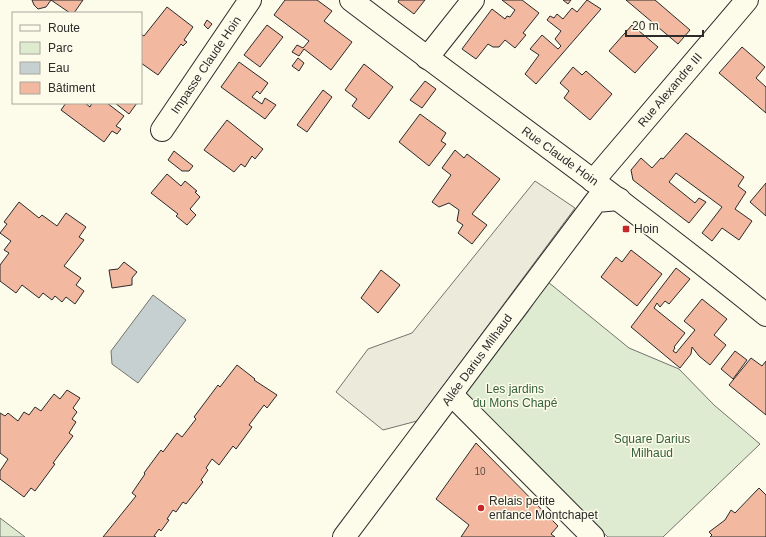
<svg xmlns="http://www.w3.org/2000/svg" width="766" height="537" font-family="Helvetica,sans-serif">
<rect width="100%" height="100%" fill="#fdfbea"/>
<g fill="#deebd1" stroke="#74746e">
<polygon points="548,282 629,348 679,369 714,405 760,444 663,537 608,537 537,475 462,397 527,313"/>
<polygon points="0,518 25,537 0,537"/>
</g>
<polygon fill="#eceadb" stroke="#74746e" points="535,181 575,208 417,421 383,430 336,392 368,349 412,333"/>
<polygon fill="#c7d0d0" stroke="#74746e" points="153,295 186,320 138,383 112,364 111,351"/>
<g fill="#f2b8a0" stroke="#2b2b2b">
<polygon points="32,0 83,0 74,13 70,13 51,0 46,7 38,9 34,5"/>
<polygon points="285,0 317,0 332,11 324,21 352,42 331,70 304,49 299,56 292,52 297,45 303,48 309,41 274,15"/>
<polygon points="399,0 425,0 414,14 398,2"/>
<polygon points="502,0 522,0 539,13 523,33 526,35 515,48 505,40 499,47 493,47 488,44 476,59 462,49 492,9 505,19 507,16 510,17 515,10"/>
<polygon points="563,0 571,0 568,4"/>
<polygon points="587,0 601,9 536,84 525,74 539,55 530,49 542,35 558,49 561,46 555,39 561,31 547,20 550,16 554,18 557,14 563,19 572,8 577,12"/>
<polygon points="626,0 655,0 690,30 678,44"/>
<polygon points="167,7 193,27 184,40 187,42 183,46 181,44 158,75 141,63 141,34 144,36"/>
<polygon points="207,20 212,24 208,29 204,25"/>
<polygon points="267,25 283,37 260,67 244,55"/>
<polygon points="632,25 658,47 635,73 609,51"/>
<polygon points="742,47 765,67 756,78 766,87 766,113 719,73"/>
<polygon points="298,58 304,63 299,71 292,66"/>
<polygon points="239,62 268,83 260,94 257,91 252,97 262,104 265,98 276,105 265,119 221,87"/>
<polygon points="364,64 393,87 369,119 352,106 357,99 345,90"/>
<polygon points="573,67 582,75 586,71 612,94 590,120 564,98 569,91 560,83"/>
<polygon points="425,81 436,89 422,108 410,100"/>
<polygon points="323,90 332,97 307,132 297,125"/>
<polygon points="66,103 85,103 90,107 92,103 107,103 124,116 116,126 121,129 117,134 112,131 104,142 61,110"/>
<polygon points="115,103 137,103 129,114"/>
<polygon points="420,114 446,133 441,141 446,144 429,166 399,142"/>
<polygon points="227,120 263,149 255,159 252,156 245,167 241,164 234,172 204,150"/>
<polygon points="686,133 744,177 738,186 746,192 735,209 752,221 739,240 722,228 712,241 702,233 722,207 676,173 669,182 695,203 699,198 706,202 689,223 633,180 631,170 641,158 652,168 661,158 663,159"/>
<polygon points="455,150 464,158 467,154 500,179 472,214 487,225 472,244 458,233 463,225 457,221 459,210 449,203 439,207 432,202 451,175 442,168"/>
<polygon points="174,151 193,166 189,171 182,171 168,160"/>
<polygon points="167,174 181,186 185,181 197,191 195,192 200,197 190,209 196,215 187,225 176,216 178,214 151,193"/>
<polygon points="766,183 766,216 750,202"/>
<polygon points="19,202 39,218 42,215 57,226 66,213 86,227 79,237 84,240 64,266 81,278 76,285 84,291 75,304 66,297 62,302 55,296 52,300 43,293 39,298 22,285 16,293 0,281 0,265 9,253 4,250 11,241 0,233 7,224 4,222"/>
<polygon points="631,250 662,274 637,306 601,277 616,257 622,262"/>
<polygon points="124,262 137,272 132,278 132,285 112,288 109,270 118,269"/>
<polygon points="676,268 690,279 669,304 665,301 660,307 657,303 654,308 685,333 674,347 675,348 673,351 676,353 695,330 684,321 702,299 727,319 714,335 726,345 710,365 699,356 692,347 691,354 680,368 631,327"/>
<polygon points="381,270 400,285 378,313 361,298"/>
<polygon points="735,351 747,360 733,379 721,369"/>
<polygon points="751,358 762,366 766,361 766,415 729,385"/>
<polygon points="237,365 255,379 254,380 277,395 267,408 264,405 249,425 252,427 236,449 233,446 219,465 212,459 206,468 208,470 201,480 203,482 186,504 183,502 176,512 173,510 167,519 169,520 161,531 159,529 154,536 156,537 103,537 136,496 132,493 145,474 144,473 161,450 163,452 177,433 182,437 196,419 194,417 218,385 220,387"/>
<polygon points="67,390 80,398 73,408 77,412 72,419 76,422 69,433 73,436 53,463 55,464 35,491 31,488 24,497 0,479 0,471 8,459 0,453 0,413 5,416 8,413 18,421 24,412 29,415 35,407 41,411 54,394 60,399"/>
<polygon points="476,443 558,526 551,534 555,537 461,537 469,525 436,499"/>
<polygon points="759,488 766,495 766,537 710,537 712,535 709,532 725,520 731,510 735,513"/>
</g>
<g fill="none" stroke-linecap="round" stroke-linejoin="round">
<g stroke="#2b2b2b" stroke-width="24">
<g id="street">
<path d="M351,0C489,105 631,205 766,315"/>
<polyline points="427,58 473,0"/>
<polyline points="162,130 250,0"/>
<polyline points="593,181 747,0"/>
<polyline points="452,395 593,537"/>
<polyline points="344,537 596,201 619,199"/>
</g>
</g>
<use href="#street" stroke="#fdfbea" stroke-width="22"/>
</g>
<g fill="#c62828" stroke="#fdfbea" stroke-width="1.5">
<rect x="622" y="225" width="8" height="8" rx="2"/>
<circle cx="481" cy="508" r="4"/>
</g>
<g text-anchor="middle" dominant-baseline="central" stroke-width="3" stroke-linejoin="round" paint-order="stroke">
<g font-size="10" fill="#5d4e48">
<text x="480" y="471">10</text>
</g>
<g font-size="12" fill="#2b2b2b" stroke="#fdfbea">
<text transform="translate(206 65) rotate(-56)">Impasse Claude Hoin</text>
<text transform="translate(670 90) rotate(-50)">Rue Alexandre III</text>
<text transform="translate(560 156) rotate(36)">Rue Claude Hoin</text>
<text transform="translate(477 360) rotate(-54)">Allée Darius Milhaud</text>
</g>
<g font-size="12" fill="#2b2b2b" stroke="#fdfbea" text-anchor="start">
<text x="634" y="229">Hoin</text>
<text x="489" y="501">Relais petite<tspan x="489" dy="14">enfance Montchapet</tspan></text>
</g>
<g font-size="12" fill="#34623c" stroke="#fdfbea">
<text x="515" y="389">Les jardins<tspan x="515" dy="14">du Mons Chapé</tspan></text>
<text x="652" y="439">Square Darius<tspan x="652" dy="14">Milhaud</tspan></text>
</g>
</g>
<rect x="12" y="12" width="130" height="92" fill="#fdfbea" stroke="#a9a89e"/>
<rect x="20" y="25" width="20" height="6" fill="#fdfbea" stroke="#a9a89e"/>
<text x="48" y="32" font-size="12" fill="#2b2b2b">Route</text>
<rect x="20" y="42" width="20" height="12" fill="#deebd1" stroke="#a9a89e"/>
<text x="48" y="52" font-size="12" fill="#2b2b2b">Parc</text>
<rect x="20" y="62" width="20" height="12" fill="#c7d0d0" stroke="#a9a89e"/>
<text x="48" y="72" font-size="12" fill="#2b2b2b">Eau</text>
<rect x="20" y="82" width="20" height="12" fill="#f2b8a0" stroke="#a9a89e"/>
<text x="48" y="92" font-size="12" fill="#2b2b2b">Bâtiment</text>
<path d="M626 30v6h77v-6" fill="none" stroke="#2b2b2b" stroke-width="2"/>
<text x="632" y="30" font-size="12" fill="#2b2b2b" stroke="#fdfbea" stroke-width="3" paint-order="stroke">20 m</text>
</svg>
